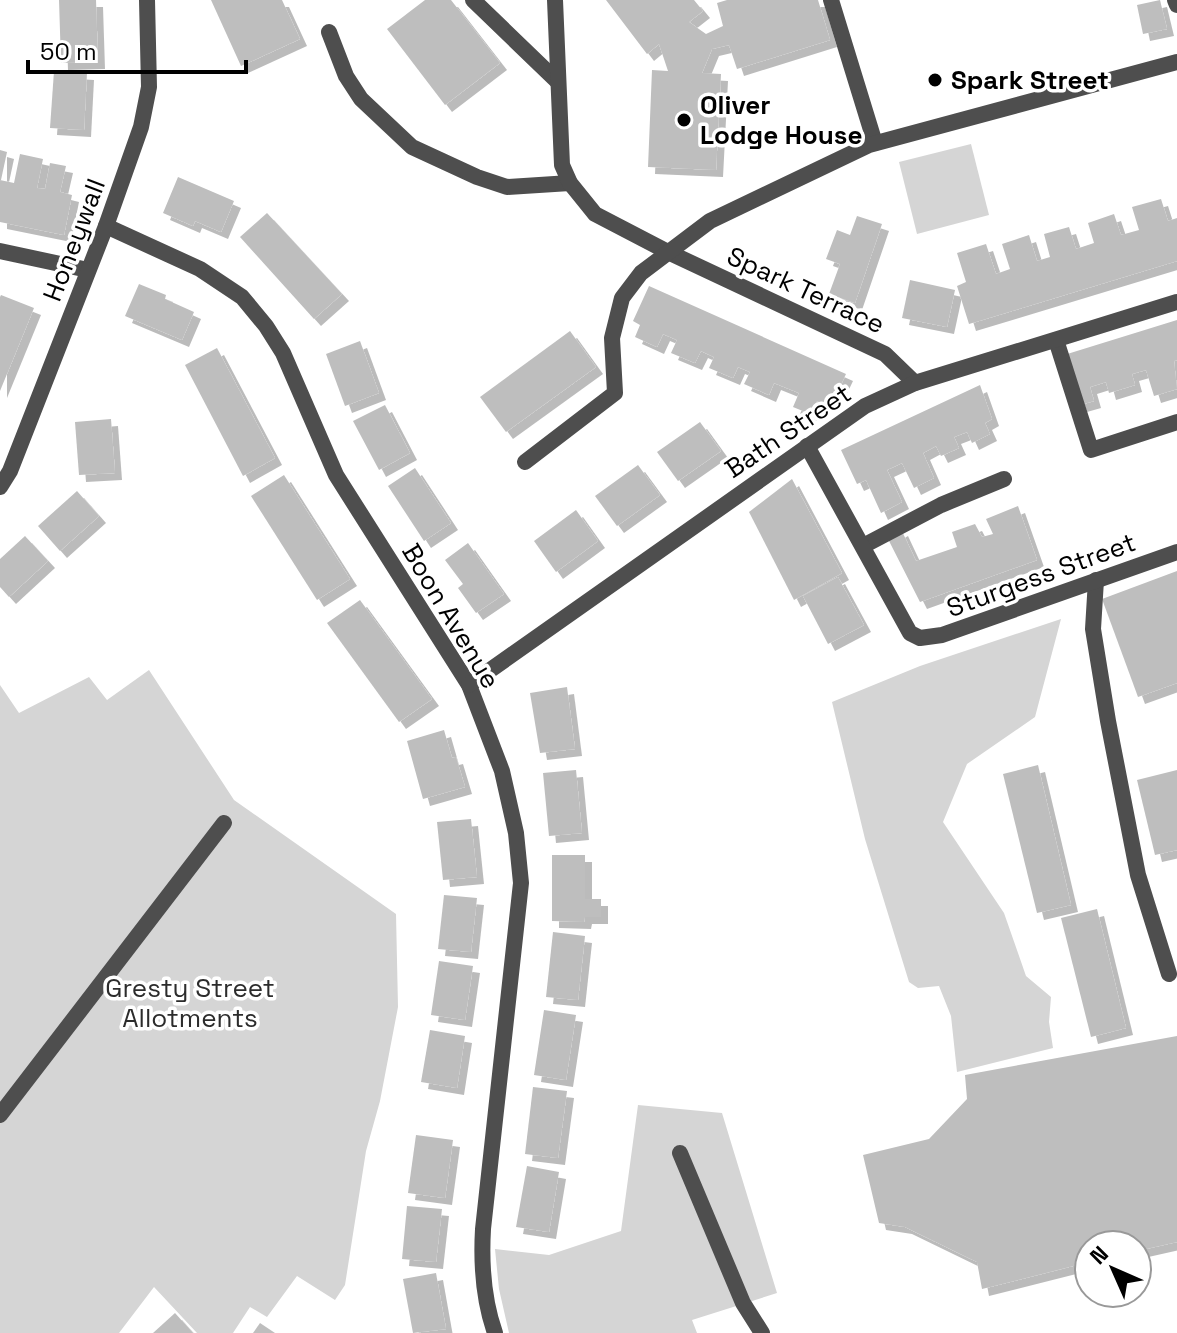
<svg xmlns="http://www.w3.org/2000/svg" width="1177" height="1333" font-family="'Space Grotesk',sans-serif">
<defs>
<filter id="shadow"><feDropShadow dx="7" dy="7" stdDeviation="0" flood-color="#0004"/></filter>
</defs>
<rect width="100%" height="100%" fill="#fff"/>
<g fill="#d5d5d5">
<polygon points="971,144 989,215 917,234 899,162"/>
<polygon points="1061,619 1035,717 967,764 943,822 1004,913 1026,976 1051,997 1049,1022 1053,1048 957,1072 951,1016 939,986 918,988 909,982 865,839 832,702 920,666"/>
<polygon points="149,670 234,800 396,914 398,1007 380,1101 366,1151 345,1285 335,1300 297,1276 267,1317 250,1307 233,1333 197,1333 154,1287 119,1333 0,1333 0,685 19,713 89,677 107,700"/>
<polygon points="638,1105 722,1113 777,1293 692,1320 697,1333 509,1333 499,1289 495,1249 549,1255 621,1231"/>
</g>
<g fill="#bebebe" filter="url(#shadow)">
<polygon points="59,0 96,0 98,62 61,63"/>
<polygon points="211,0 282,0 300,39 241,66"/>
<polygon points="425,0 451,0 500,63 445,105 387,29"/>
<polygon points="606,0 694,0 703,11 689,22 706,34 723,26 717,3 727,0 818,0 830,40 737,69 729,45 712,49 702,73 721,74 716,170 648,167 652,70 668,71 659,44 647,54"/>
<polygon points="1160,0 1167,29 1143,34 1137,5"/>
<polygon points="54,71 87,73 84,130 50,128"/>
<polygon points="0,150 7,152 1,180 0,180"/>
<polygon points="20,154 43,159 37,188 45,189 50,163 66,166 60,192 72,195 64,235 0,222 0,180 14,183"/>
<polygon points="178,177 234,201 221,232 195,221 193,226 163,213"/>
<polygon points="1161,199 1168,221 1177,218 1177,261 969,324 957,286 966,282 957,253 986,244 996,274 1010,269 1002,244 1029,235 1037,261 1050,257 1044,234 1069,227 1076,249 1094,243 1088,223 1114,214 1121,235 1139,230 1132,207"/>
<polygon points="267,213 342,294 314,319 240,237"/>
<polygon points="857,216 882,224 855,303 829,294 840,264 826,259 837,230 850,235"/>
<polygon points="910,280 955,290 947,327 902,318"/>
<polygon points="139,284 166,295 165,299 194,312 182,340 125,316"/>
<polygon points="649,286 846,374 836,395 824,404 817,401 810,414 793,407 799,393 774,383 769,395 744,384 750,372 738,367 733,378 709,368 714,357 701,351 695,363 671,353 677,340 663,334 657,347 635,337 640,325 633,321"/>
<polygon points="1,295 34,308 0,391 0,297"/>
<polygon points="1177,320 1177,360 1174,361 1177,389 1154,396 1146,370 1132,374 1135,385 1109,393 1106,382 1090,387 1094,401 1080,405 1064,355"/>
<polygon points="570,331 596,367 506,432 480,397"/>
<polygon points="360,341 379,393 345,406 326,354"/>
<polygon points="217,348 275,458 243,476 185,365"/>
<polygon points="980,385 992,419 985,423 990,434 972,443 967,432 954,437 959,448 941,456 936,446 923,453 934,478 914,488 902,463 887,470 902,502 881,513 866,480 857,484 841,450"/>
<polygon points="385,405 410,453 379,470 353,421"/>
<polygon points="111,419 115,473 79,475 75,422"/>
<polygon points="700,422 721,451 678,481 657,452"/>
<polygon points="638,465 660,495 617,526 595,496"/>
<polygon points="415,468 451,523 424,541 388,486"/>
<polygon points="284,475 350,579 317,600 251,496"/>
<polygon points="792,479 842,573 794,600 749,512"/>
<polygon points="77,491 99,516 60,551 38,526"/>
<polygon points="1018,506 1037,560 920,602 887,537 901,529 916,561 957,547 952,532 975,524 982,537 993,534 986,519"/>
<polygon points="576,510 598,541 556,572 534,541"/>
<polygon points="25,536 48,561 9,597 0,587 0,559"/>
<polygon points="468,543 504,594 476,613 458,588 463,584 445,560"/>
<polygon points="1177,571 1177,683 1138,697 1102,599"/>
<polygon points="838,577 864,625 828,644 803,596"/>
<polygon points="360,600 432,699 399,722 327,623"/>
<polygon points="567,687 575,749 540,753 530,693"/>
<polygon points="444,730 452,758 456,757 465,787 423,799 407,741"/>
<polygon points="1038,765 1071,905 1037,913 1003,774"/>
<polygon points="576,770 582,833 549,836 543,773"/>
<polygon points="1177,770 1177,850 1155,855 1137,780"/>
<polygon points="471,819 477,877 443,880 437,822"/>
<polygon points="552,855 585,855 585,899 601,899 601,917 585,917 584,922 552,921"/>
<polygon points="444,895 477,898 471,952 438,949"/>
<polygon points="1097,909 1126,1028 1091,1037 1061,918"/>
<polygon points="553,932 585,936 578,1000 546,997"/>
<polygon points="439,961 473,966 465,1020 431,1015"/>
<polygon points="544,1010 576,1015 566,1080 534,1075"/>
<polygon points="430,1030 465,1036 457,1088 421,1082"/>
<polygon points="1177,1036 1177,1242 1137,1251 1137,1245 1089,1245 1089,1262 982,1289 977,1262 905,1227 879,1223 863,1155 929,1139 967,1099 965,1075"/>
<polygon points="533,1087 567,1091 558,1158 525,1154"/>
<polygon points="416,1135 453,1140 445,1198 408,1193"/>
<polygon points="527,1166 559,1172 549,1232 516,1227"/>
<polygon points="407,1206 442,1209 436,1262 402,1259"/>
<polygon points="436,1273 446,1329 413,1333 403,1279"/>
<polygon points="175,1313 193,1333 153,1333"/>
<polygon points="260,1323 275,1333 253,1333"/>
</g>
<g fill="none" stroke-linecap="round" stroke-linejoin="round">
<g stroke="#4e4e4e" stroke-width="16">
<polyline points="473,0 558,82"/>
<polyline points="831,0 875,143"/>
<polyline points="1175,0 1177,5"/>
<polyline points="329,32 346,76 361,99 412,147 477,177 507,187 570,183"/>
<polyline points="1056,340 1091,450 1177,422"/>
<polyline points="863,546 941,505 1004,479"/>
<polyline points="1096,580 1093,629 1108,721 1138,875 1169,974"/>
<polyline points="0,1115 224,823"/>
<polyline points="680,1153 743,1303 762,1333"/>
</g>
<g stroke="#4e4e4e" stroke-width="16">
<polyline points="555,0 562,165 570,183 595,214 670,253 885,354 915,383"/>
<path d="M106,226L200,269L242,297L266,326L283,353L336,475L469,685L502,771L516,833L521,883L483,1229C481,1264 483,1299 495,1333"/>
<polyline points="0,251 88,270"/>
<polyline points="807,446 910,633 920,638 942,635 1177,552"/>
<polyline points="525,462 615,393 612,338 622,298 641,273 710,221 869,145 1177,62"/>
<polyline points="469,685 865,406 915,383 1177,302"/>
</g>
<polyline stroke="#4e4e4e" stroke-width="16" points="0,487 10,471 106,226 141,127 149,87 147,0"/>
</g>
<g fill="#000" stroke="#fff" stroke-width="3">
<circle cx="935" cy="80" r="8"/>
<circle cx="684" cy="120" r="8"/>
</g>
<g text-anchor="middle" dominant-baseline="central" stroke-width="7" stroke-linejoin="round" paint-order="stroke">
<g font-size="26" font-weight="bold" fill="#000" stroke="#fff" text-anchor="start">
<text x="951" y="80">Spark Street</text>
<text x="700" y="105">Oliver<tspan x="700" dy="30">Lodge House</tspan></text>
</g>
<g font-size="26" fill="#000" stroke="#fff">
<text transform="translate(74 240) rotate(-69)">Honeywall</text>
<text transform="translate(806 290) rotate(25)">Spark Terrace</text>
<text transform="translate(788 431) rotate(-34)">Bath Street</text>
<text transform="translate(1041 575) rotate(-20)">Sturgess Street</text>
<text transform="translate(451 616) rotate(59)">Boon Avenue</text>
</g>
<g font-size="26" fill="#2c2c2c" stroke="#fff">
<text x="190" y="988">Gresty Street<tspan x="190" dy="30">Allotments</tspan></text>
</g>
</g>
<g transform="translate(1113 1269) rotate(315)"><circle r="38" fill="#ffffff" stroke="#999999" stroke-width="2"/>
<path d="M0-6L14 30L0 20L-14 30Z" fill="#000000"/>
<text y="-12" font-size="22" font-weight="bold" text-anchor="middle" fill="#000000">N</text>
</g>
<path d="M28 60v12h218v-12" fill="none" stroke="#000000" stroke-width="4"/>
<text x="40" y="60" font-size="24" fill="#000000" stroke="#ffffff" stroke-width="6" paint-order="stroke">50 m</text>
</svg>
